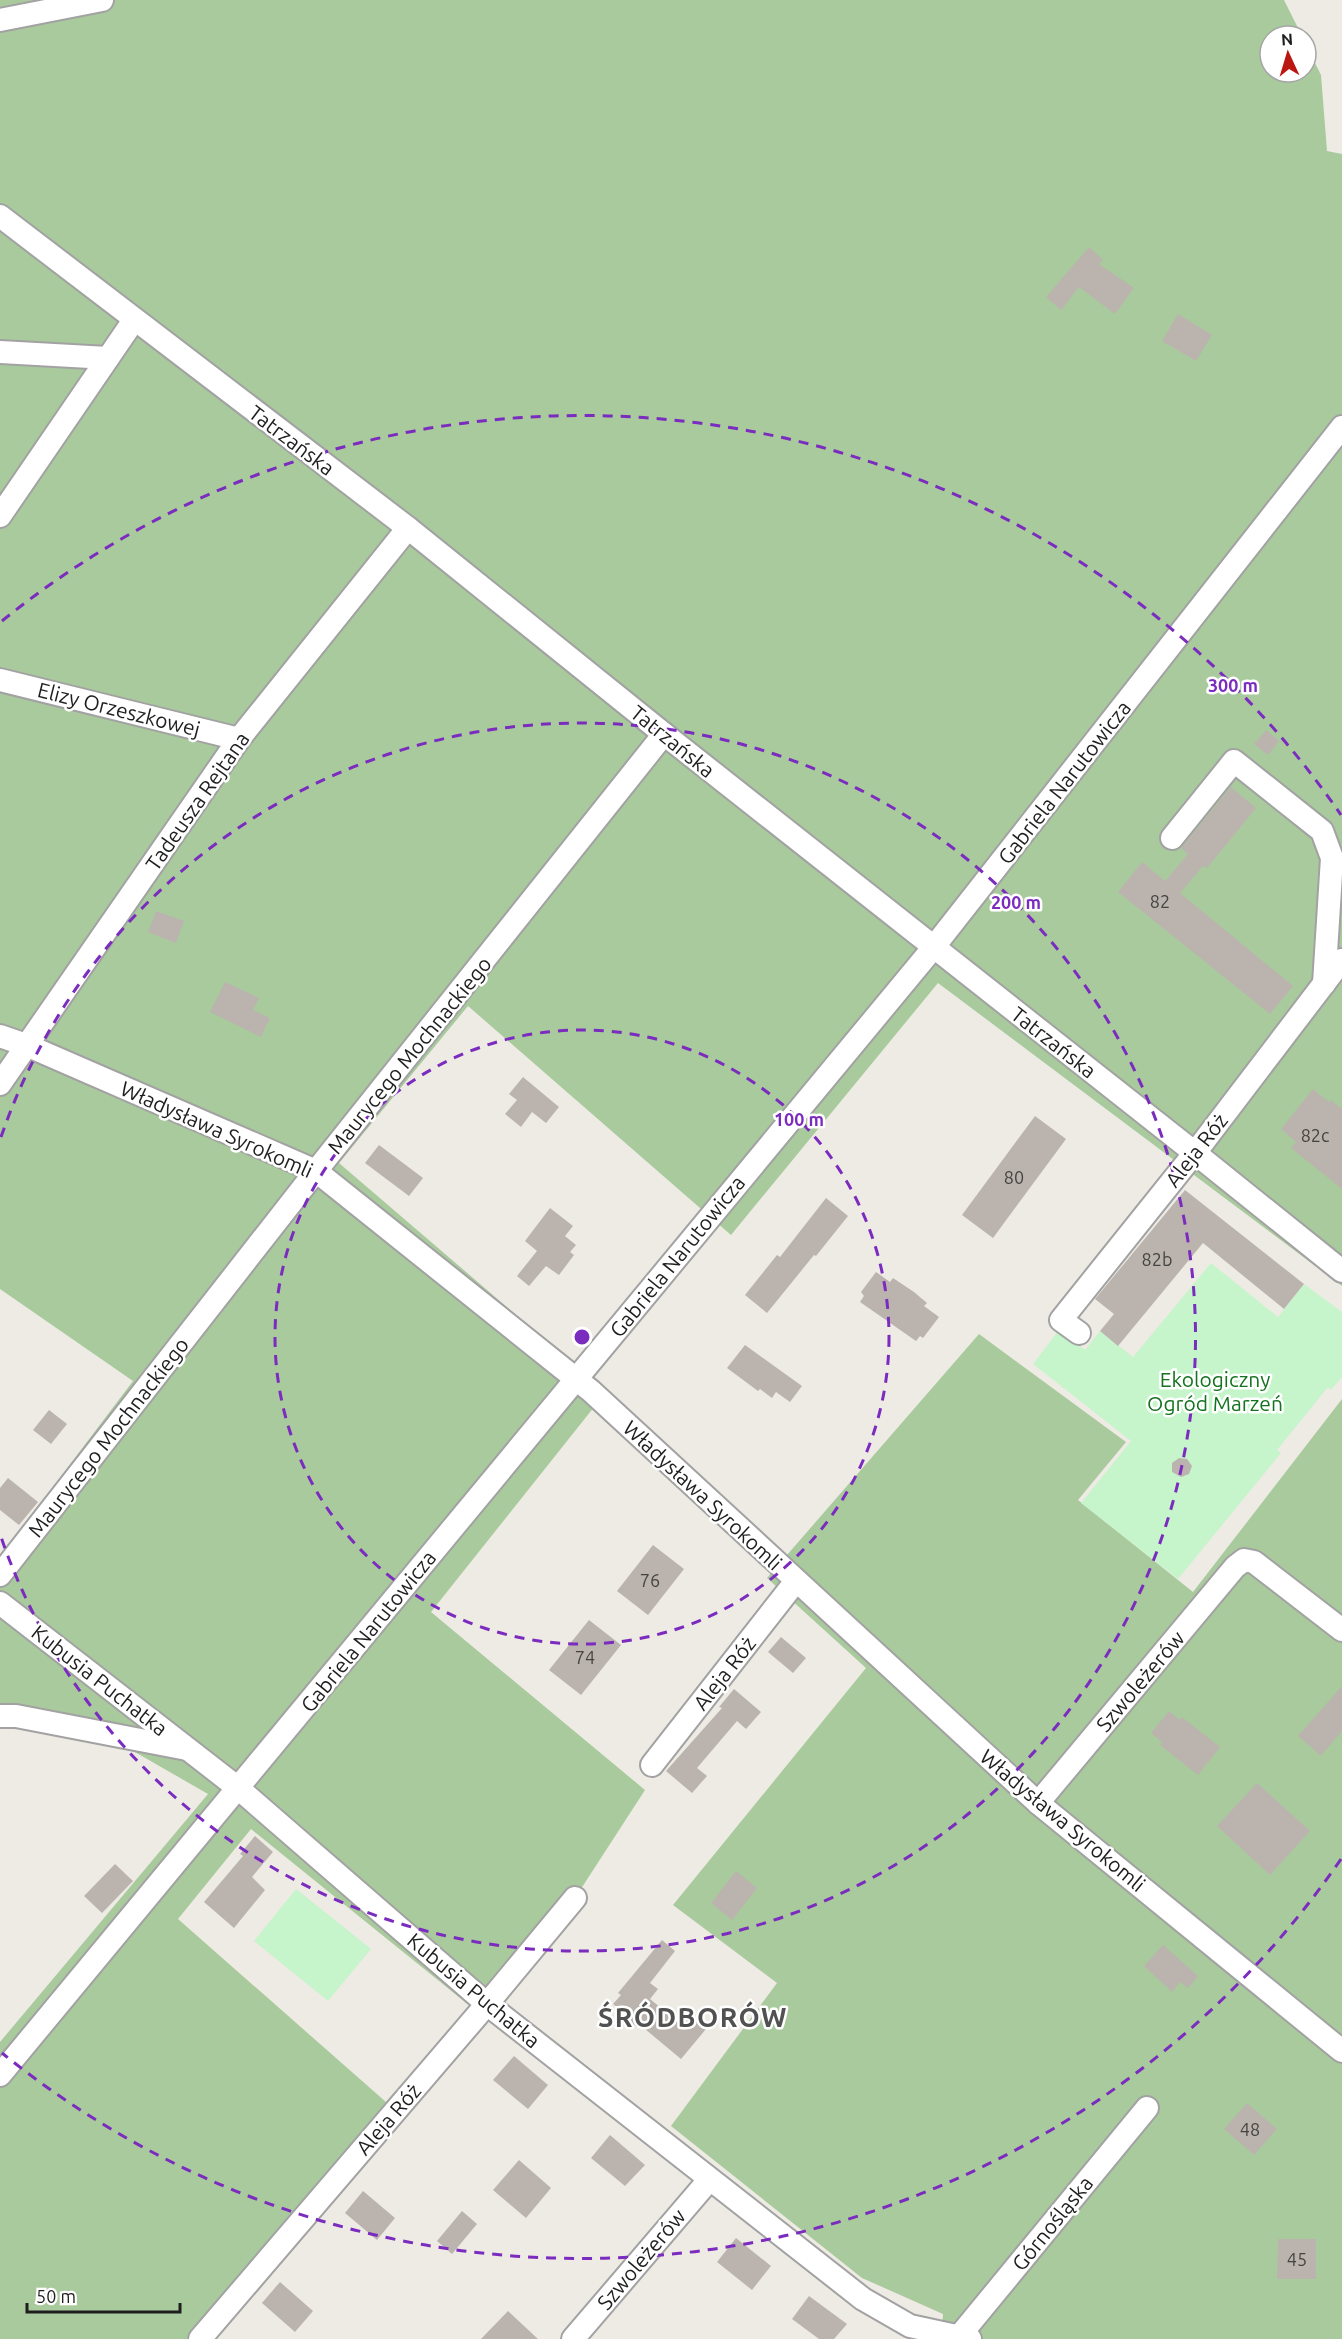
<svg xmlns="http://www.w3.org/2000/svg" width="1342" height="2339" font-family="Ubuntu,sans-serif">
<rect width="100%" height="100%" fill="#eeebe5"/>
<g fill="#a9ca9d" fill-rule="evenodd">
<path d="M0,0H1284L1302,36H1270V72H1306V45L1321,75L1327,151L1342,154V1286L938,983L731,1235L468,1006L339,1163L606,1392L431,1612L645,1790L575,1898L213,2339H0V2042L208,1794L121,1744L14,1727H0V1557L133,1381L0,1289ZM251,1829L470,2006L386,2102L178,1919Z"/>
<polygon points="979,1334 1126,1442 1078,1500 1193,1592 1342,1399 1342,2339 941,2339 943,2314 862,2278 671,2126 777,1983 673,1905 866,1668 767,1578"/>
</g>
<g fill="#c6f4cb">
<polygon points="1211,1263 1278,1317 1304,1284 1342,1312 1342,1377 1331,1390 1328,1387 1277,1450 1281,1453 1178,1579 1081,1503 1131,1441 1033,1364 1059,1330 1085,1350 1100,1331 1133,1357"/>
<polygon points="296,1889 371,1949 328,2001 254,1941"/>
</g>
<g fill="#bbb4ae">
<polygon points="1089,247 1103,260 1099,264 1134,288 1115,314 1079,287 1061,310 1046,297"/>
<polygon points="1178,314 1212,335 1196,361 1162,341"/>
<polygon points="1266,730 1279,741 1268,755 1254,744"/>
<polygon points="1231,787 1256,808 1207,868 1203,866 1180,893 1293,986 1270,1014 1118,892 1142,862 1165,881 1188,854 1181,848"/>
<polygon points="156,911 184,921 176,943 148,932"/>
<polygon points="225,982 259,998 253,1010 270,1018 261,1037 210,1012"/>
<polygon points="523,1077 559,1107 546,1123 532,1112 521,1127 505,1114 517,1100 509,1094"/>
<polygon points="1313,1089 1329,1102 1331,1100 1342,1109 1342,1189 1291,1148 1296,1142 1281,1129"/>
<polygon points="1035,1116 1066,1139 993,1238 962,1215"/>
<polygon points="379,1145 423,1178 409,1196 365,1163"/>
<polygon points="1185,1190 1304,1284 1284,1309 1203,1243 1118,1346 1100,1331 1114,1314 1095,1299"/>
<polygon points="826,1198 848,1216 816,1256 814,1255 767,1313 745,1295 777,1255 780,1257"/>
<polygon points="550,1208 573,1226 565,1236 576,1245 570,1252 574,1255 559,1275 546,1266 529,1286 517,1276 537,1251 525,1241"/>
<polygon points="876,1272 890,1282 893,1278 914,1292 927,1303 924,1306 939,1317 923,1338 920,1336 916,1341 860,1302 864,1296 861,1292"/>
<polygon points="745,1345 802,1386 790,1402 776,1392 772,1398 760,1389 758,1391 727,1368"/>
<polygon points="49,1410 67,1424 51,1444 33,1430"/>
<polygon points="1179,1458 1187,1459 1192,1466 1189,1474 1181,1477 1172,1472 1172,1463"/>
<polygon points="8,1478 38,1502 19,1525 0,1510 0,1488"/>
<polygon points="653,1545 684,1569 648,1615 617,1591"/>
<polygon points="589,1620 621,1645 581,1695 549,1670"/>
<polygon points="781,1637 806,1658 793,1673 768,1652"/>
<polygon points="1342,1686 1342,1731 1321,1756 1298,1736"/>
<polygon points="734,1689 761,1712 746,1729 737,1721 697,1768 707,1776 692,1793 666,1771 722,1708 719,1707"/>
<polygon points="1169,1711 1180,1720 1182,1717 1220,1747 1198,1775 1160,1745 1162,1742 1151,1733"/>
<polygon points="1257,1783 1310,1831 1270,1875 1217,1826"/>
<polygon points="255,1836 273,1852 252,1877 265,1890 234,1928 204,1902 243,1856 240,1854"/>
<polygon points="115,1864 133,1881 102,1913 84,1896"/>
<polygon points="736,1871 757,1888 732,1920 711,1903"/>
<polygon points="662,1940 675,1951 650,1983 658,1989 650,1999 679,2023 687,2013 706,2029 681,2059 639,2024 637,2027 623,2017 626,2014 613,2004 621,1995 618,1993"/>
<polygon points="1163,1945 1198,1976 1188,1988 1180,1982 1172,1992 1144,1966"/>
<polygon points="514,2056 548,2085 528,2109 493,2080"/>
<polygon points="1247,2103 1277,2129 1254,2155 1224,2129"/>
<polygon points="610,2135 645,2165 625,2186 591,2158"/>
<polygon points="519,2160 551,2188 526,2218 493,2190"/>
<polygon points="363,2191 395,2218 377,2240 345,2213"/>
<polygon points="462,2211 477,2224 452,2254 437,2241"/>
<polygon points="736,2238 771,2266 752,2290 717,2262"/>
<polygon points="1278,2239 1316,2239 1316,2279 1277,2279"/>
<polygon points="280,2282 313,2311 295,2332 262,2303"/>
<polygon points="809,2296 847,2324 834,2339 819,2339 792,2319"/>
<polygon points="508,2311 538,2339 481,2339"/>
</g>
<g fill="none" stroke-linecap="round" stroke-linejoin="round">
<g stroke="#a2a2a2" stroke-width="26">
<g id="minor">
<polyline points="0,20 102,0"/>
<polyline points="0,216 408,528 664,734 1195,1153 1342,1271"/>
<polyline points="0,352 108,358"/>
<polyline points="0,516 134,320"/>
<polyline points="0,680 239,739"/>
<polyline points="1172,838 1234,761 1322,831 1332,858 1324,984"/>
<polyline points="0,1036 26,1045 316,1171 591,1391 1038,1803 1342,2051"/>
<polyline points="0,1084 239,739 408,528"/>
<polyline points="1079,1333 1061,1320 1201,1145 1342,960"/>
<polyline points="0,1575 316,1171 664,734"/>
<polyline points="0,1603 238,1788 487,2004 863,2299 910,2326 970,2339"/>
<polyline points="0,1716 16,1716 187,1749"/>
<polyline points="652,1765 796,1581"/>
<polyline points="1038,1803 1235,1567 1244,1560 1254,1562 1342,1630"/>
<polyline points="0,2075 933,948 1342,427"/>
<polyline points="200,2339 487,2004 575,1898"/>
<polyline points="573,2339 709,2180"/>
<polyline points="957,2339 1147,2108"/>
</g>
</g>
<use href="#minor" stroke="#fff" stroke-width="22"/>
</g>
<g fill="none" stroke="#7b2cbf" stroke-width="3" stroke-dasharray="10 8">
<circle cx="582" cy="1337" r="307"/>
<path d="M1 1137A614 614 0 1 1 1 1537"/>
<path d="M1341 1859A921 921 0 0 1 2 2053M2 621A921 921 0 0 1 1341 815"/>
</g>
<g text-anchor="middle" dominant-baseline="central" stroke-width="5" stroke-linejoin="round" paint-order="stroke">
<g font-size="18" fill="#454442">
<text x="1160" y="901">82</text>
<text x="1315" y="1135">82c</text>
<text x="1014" y="1177">80</text>
<text x="1157" y="1259">82b</text>
<text x="650" y="1580">76</text>
<text x="585" y="1657">74</text>
<text x="1250" y="2129">48</text>
<text x="1297" y="2259">45</text>
</g>
<g font-size="21" fill="#1e1e1e" stroke="#fff">
<text transform="translate(292 440) rotate(37)">Tatrzańska</text>
<text transform="translate(119 709) rotate(14)">Elizy Orzeszkowej</text>
<text transform="translate(673 741) rotate(39)">Tatrzańska</text>
<text transform="translate(1064 782) rotate(-52)">Gabriela Narutowicza</text>
<text transform="translate(197 801) rotate(-55)">Tadeusza Rejtana</text>
<text transform="translate(1054 1042) rotate(38)">Tatrzańska</text>
<text transform="translate(409 1055) rotate(-51)">Maurycego Mochnackiego</text>
<text transform="translate(217 1129) rotate(24)">Władysława Syrokomli</text>
<text transform="translate(1196 1150) rotate(-52)">Aleja Róż</text>
<text transform="translate(677 1256) rotate(-51)">Gabriela Narutowicza</text>
<text transform="translate(108 1437) rotate(-52)">Maurycego Mochnackiego</text>
<text transform="translate(703 1495) rotate(43)">Władysława Syrokomli</text>
<text transform="translate(368 1631) rotate(-51)">Gabriela Narutowicza</text>
<text transform="translate(724 1673) rotate(-52)">Aleja Róż</text>
<text transform="translate(100 1680) rotate(38)">Kubusia Puchatka</text>
<text transform="translate(1140 1681) rotate(-50)">Szwoleżerów</text>
<text transform="translate(1063 1820) rotate(40)">Władysława Syrokomli</text>
<text transform="translate(474 1990) rotate(40)">Kubusia Puchatka</text>
<text transform="translate(388 2119) rotate(-49)">Aleja Róż</text>
<text transform="translate(1052 2223) rotate(-51)">Górnośląska</text>
<text transform="translate(641 2259) rotate(-50)">Szwoleżerów</text>
</g>
<g font-size="21" fill="#157320" stroke="#fff">
<text x="1215" y="1379">Ekologiczny<tspan x="1215" dy="24">Ogród Marzeń</tspan></text>
</g>
<g font-size="27" font-weight="bold" letter-spacing="1.5" fill="#515151" stroke="#fff">
<text x="693" y="2017">ŚRÓDBORÓW</text>
</g>
</g>
<circle cx="582" cy="1337" r="9" fill="#7b2cbf" stroke="#fff" stroke-width="3"/>
<g font-size="18" text-anchor="middle" font-weight="bold" fill="#7b2cbf" stroke="#fff" stroke-width="5" stroke-linejoin="round" paint-order="stroke">
<text x="1233" y="692">300 m</text>
<text x="1016" y="909">200 m</text>
<text x="799" y="1126">100 m</text>
</g>
<g transform="translate(1288 54) rotate(356)"><circle r="28" fill="#ffffff" stroke="#a5a5a5" stroke-width="1.5"/>
<path d="M0-4.5L10 22L0 15L-10 22Z" fill="#ba1712"/>
<text y="-9" font-size="16" font-weight="bold" text-anchor="middle" fill="#1e1e1e">N</text>
</g>
<path d="M27 2303v9h153v-9" fill="none" stroke="#1e1e1e" stroke-width="3"/>
<text x="36" y="2303" font-size="18" fill="#1e1e1e" stroke="#ffffff" stroke-width="4.5" paint-order="stroke">50 m</text>
</svg>
